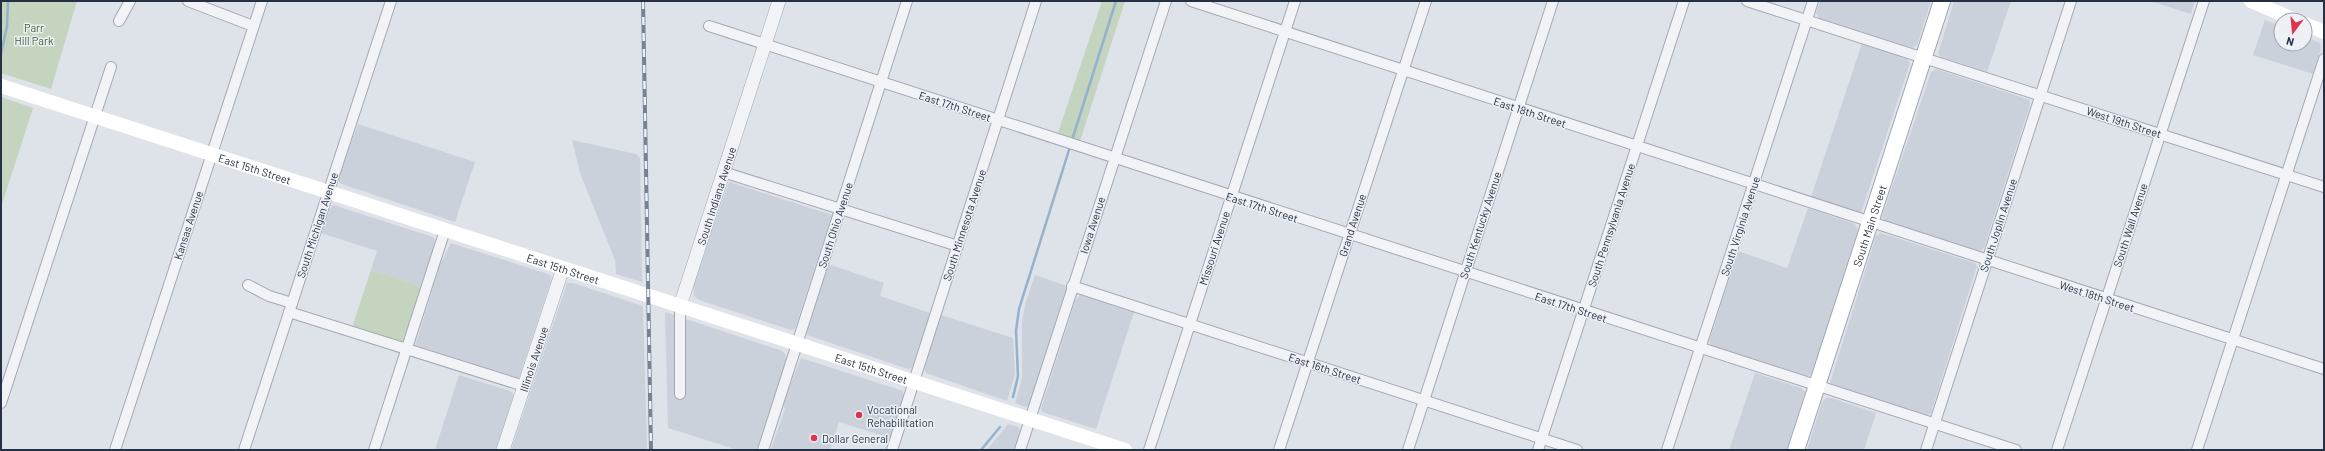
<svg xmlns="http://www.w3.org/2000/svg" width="2325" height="451" font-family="Barlow,sans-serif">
<rect width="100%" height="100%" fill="#dee2e9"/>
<g fill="#cbd1db">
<polygon points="1820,1 1931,1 1917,45 1912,48 1820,19 1816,13"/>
<polygon points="1954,1 2011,1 1987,72 1941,57 1938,54"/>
<polygon points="2150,1 2195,1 2191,14"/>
<polygon points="2265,20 2281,26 2281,44 2305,44 2305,36 2320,43 2321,49 2313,74 2253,55"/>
<polygon points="1862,43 1907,58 1910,63 1861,213 1811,197"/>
<polygon points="1936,69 2030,100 2030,105 1984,248 1980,251 1886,221 1882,217 1931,72"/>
<polygon points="358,124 475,162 455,222 339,183 339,176"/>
<polygon points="572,140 636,154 640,158 642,282 616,274 615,260 580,173"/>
<polygon points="729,182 832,215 795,329 791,330 699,300 694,296 693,285"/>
<polygon points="333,205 433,237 435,240 430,261 421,287 371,270 377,251 321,233 330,209"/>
<polygon points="1808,208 1855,224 1858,230 1812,374 1807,377 1712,346 1709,342 1738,251 1787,268"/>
<polygon points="1881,233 1975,263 1977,266 1931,413 1927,416 1833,386 1830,383 1876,236"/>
<polygon points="451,243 548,274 552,277 518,381 415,346 440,265"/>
<polygon points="828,264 884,283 880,296 930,313 912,368 908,369 807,335 807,330"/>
<polygon points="1035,275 1067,286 1031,404 1025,407 1015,403 1022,378 1022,321 1026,301"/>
<polygon points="567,283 573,283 643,306 647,450 511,450"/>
<polygon points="1080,295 1134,312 1096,429 1042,412 1041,409 1075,301"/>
<polygon points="665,312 782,351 785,354 786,360 757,450 738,450 668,428"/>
<polygon points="941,315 1013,338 1015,375 1007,401 926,373 924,367"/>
<polygon points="801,358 903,391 904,395 890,438 839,422 830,450 768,450 771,449 785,409 783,403"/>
<polygon points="1755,373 1801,388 1805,392 1787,450 1729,450"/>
<polygon points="459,375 510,391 514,395 496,450 435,450"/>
<polygon points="1826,398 1832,398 1876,413 1864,450 1807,450 1822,402"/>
<polygon points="1008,424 1018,427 1021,432 1017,450 987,450"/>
</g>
<g fill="#c4d4be">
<polygon points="1,1 77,1 51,89 1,73"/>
<polygon points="1102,1 1125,1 1080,141 1058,133"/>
<polygon points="1,97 33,108 1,207"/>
<polygon points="371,270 421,287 403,342 400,343 352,328"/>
</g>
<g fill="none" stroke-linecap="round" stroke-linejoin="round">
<g stroke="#94b1cd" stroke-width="2.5">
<polyline points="1,54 7,26 8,1"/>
<polyline points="1073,137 1116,1"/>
<polyline points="1013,397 1018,376 1016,331 1019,309 1069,150"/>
<polyline points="981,450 1000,427"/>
</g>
<g stroke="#a3a9b4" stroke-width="12">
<g id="minor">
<polyline points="188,1 253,26"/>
<polyline points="1191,1 2324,369"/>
<polyline points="1747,1 2324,187"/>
<polyline points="119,21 130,1"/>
<polyline points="709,26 2016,450"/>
<polyline points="723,172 958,246"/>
<polyline points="248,285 269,296 292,303"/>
<polyline points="1072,286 1577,450"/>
<polyline points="680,306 680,394"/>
<polyline points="289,312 524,386"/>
<polyline points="1,403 111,67"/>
<polyline points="115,450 262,1"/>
<polyline points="244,450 391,1"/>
<polyline points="374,450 445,230"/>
<polyline points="763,450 907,1"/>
<polyline points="892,450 1036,1"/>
<polyline points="1020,450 1166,1"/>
<polyline points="1149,450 1295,1"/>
<polyline points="1279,450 1426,1"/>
<polyline points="1408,450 1553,1"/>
<polyline points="1538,450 1684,1"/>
<polyline points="1667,450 1813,1"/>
<polyline points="1926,450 2071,1"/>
<polyline points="2057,450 2204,1"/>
<polyline points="2197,450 2324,59"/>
</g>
</g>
<g stroke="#a3a9b4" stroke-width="14">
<g id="tertiary">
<path id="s1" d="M680,306L779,1"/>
<path id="s2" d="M503,450L563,268"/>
</g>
</g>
<g stroke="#9ca7b6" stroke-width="18">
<g id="primary">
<path id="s4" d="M1796,450L1942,1"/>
</g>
</g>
<use href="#minor" stroke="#f1f3f7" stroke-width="10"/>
<use href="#tertiary" stroke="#f1f3f7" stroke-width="13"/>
<g stroke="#fff" stroke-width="14">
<polyline points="2251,1 2295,20"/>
<polyline points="2305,24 2324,32"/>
<path id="s3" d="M1,86L1125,450"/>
</g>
<use href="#primary" stroke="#fff" stroke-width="16"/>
<g stroke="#758294" stroke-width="4">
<polyline id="rail" points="643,1 651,450"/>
</g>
<use href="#rail" stroke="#edf1f6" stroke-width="2.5" stroke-dasharray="8" stroke-linecap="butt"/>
</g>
<g fill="#dd3450" stroke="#edf1f6" stroke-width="1.5">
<circle cx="859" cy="415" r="4"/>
<circle cx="814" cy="438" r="4"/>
</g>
<g text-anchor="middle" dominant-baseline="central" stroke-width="3" stroke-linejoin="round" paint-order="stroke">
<g font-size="11" fill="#3a5f31" stroke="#edf1f6">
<text x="34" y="27">Parr<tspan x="34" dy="13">Hill Park</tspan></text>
</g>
<g font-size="11" fill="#253042" stroke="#edf1f6">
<text transform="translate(955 106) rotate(18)">East 17th Street</text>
<text transform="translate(1530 112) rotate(18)">East 18th Street</text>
<text transform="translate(2124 122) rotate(18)">West 19th Street</text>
<text stroke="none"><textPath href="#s3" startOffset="267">East 15th Street</textPath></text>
<text stroke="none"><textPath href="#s1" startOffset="116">South Indiana Avenue</textPath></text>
<text transform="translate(1262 207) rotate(18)">East 17th Street</text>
<text transform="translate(188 225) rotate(-72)">Kansas Avenue</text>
<text transform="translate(317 225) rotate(-72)">South Michigan Avenue</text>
<text transform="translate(835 225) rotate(-72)">South Ohio Avenue</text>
<text transform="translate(964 225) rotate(-72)">South Minnesota Avenue</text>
<text transform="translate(1092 225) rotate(-72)">Iowa Avenue</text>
<text transform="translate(1352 225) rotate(-72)">Grand Avenue</text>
<text transform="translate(1480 225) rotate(-72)">South Kentucky Avenue</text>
<text transform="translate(1611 225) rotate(-72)">South Pennsylvania Avenue</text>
<text transform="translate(1998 225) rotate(-72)">South Joplin Avenue</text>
<text transform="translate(2130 225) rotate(-72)">South Wall Avenue</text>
<text transform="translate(1740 226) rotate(-72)">South Virginia Avenue</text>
<text stroke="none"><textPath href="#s4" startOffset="236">South Main Street</textPath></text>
<text transform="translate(1214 248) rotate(-72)">Missouri Avenue</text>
<text stroke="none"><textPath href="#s3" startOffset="591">East 15th Street</textPath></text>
<text transform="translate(2097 296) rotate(18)">West 18th Street</text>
<text transform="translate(1571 307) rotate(18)">East 17th Street</text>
<text stroke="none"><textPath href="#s2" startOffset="96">Illinois Avenue</textPath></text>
<text stroke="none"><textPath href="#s3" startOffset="915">East 15th Street</textPath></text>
<text transform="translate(1325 368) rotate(18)">East 16th Street</text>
</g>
<g font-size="11" fill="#253042" stroke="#edf1f6" text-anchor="start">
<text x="867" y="409">Vocational<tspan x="867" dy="13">Rehabilitation</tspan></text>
<text x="822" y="438">Dollar General</text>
</g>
</g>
<rect width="2325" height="451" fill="none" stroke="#253042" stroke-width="4"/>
<g transform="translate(2293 32) rotate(196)"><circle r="19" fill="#edf1f6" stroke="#9da4ae"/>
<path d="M0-3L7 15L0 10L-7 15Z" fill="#dd3450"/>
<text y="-6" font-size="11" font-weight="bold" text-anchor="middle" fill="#253042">N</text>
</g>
</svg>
